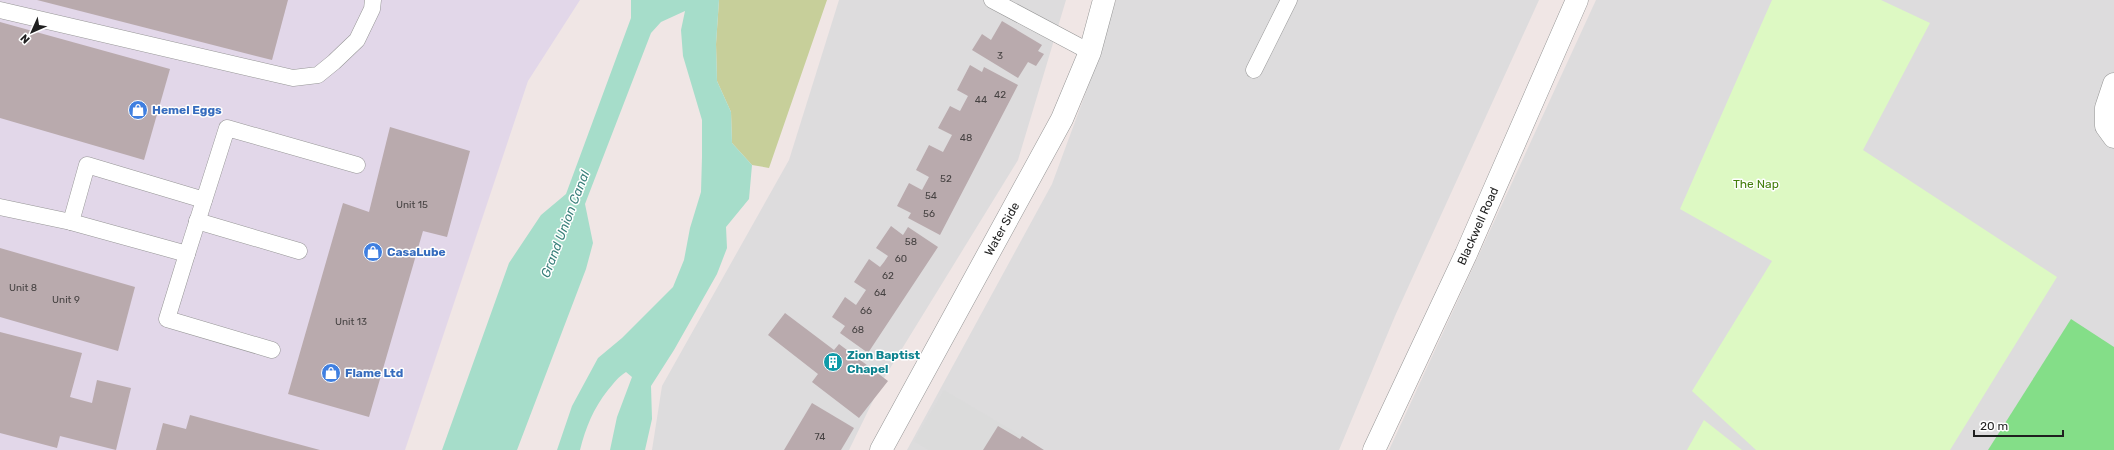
<svg xmlns="http://www.w3.org/2000/svg" width="2114" height="450" font-family="Rubik,sans-serif">
<rect width="100%" height="100%" fill="#f0e6e5"/>
<g fill="#dddcdd">
<polygon points="839,0 1066,0 1018,160 884,378 849,450 652,450 662,386 789,160"/>
<polygon points="1116,0 1539,0 1395,316 1339,450 907,450 1052,184 1093,73"/>
<polygon points="1596,0 2114,0 2114,450 1389,450"/>
</g>
<polygon fill="#e2d7e9" points="0,0 580,0 528,81 405,450 0,450"/>
<polygon fill="#c7cf9a" points="719,0 827,0 769,168 752,165 732,143 731,112 717,81 716,44"/>
<g fill="#ddf9c3">
<polygon points="1772,0 1881,0 1930,23 1863,150 2057,277 1950,450 1756,450 1692,391 1772,261 1680,209"/>
<polygon points="1704,420 1742,450 1687,450"/>
</g>
<polygon fill="#84de88" points="2071,319 2114,347 2114,450 1988,450"/>
<polygon fill="#dbdbdb" points="944,390 1022,436 1020,439 983,450 929,450 914,441"/>
<path fill="#a6ddca" d="M631,0H719L716,44L717,81L731,112L732,143L752,165L749,199L726,227L727,248L717,274L674,350L651,386L652,419L645,450H610L617,417L632,377L626,372C618,377 614,383 608,390C593,409 586,427 580,450H557L572,406L598,358L622,338L673,287L684,260L690,228L701,192L702,157V120L683,56L681,30L685,11L661,22L651,33L585,204L593,243L586,269L517,450H442L509,263L541,215L566,194L631,18Z"/>
<g fill="#b9aaad">
<polygon points="37,0 288,0 272,60"/>
<polygon points="1002,21 1042,45 1038,51 1044,54 1036,66 1028,62 1018,78 972,50 982,34 991,40"/>
<polygon points="0,22 170,69 144,160 0,118"/>
<polygon points="970,65 982,72 984,67 1018,85 940,235 908,218 911,213 897,206 909,183 922,190 929,177 916,170 929,145 943,152 952,135 938,128 950,106 960,111 968,96 957,90"/>
<polygon points="390,127 470,151 447,237 423,231 369,417 288,394 343,203 369,212"/>
<polygon points="891,226 903,235 908,227 938,247 868,353 840,333 845,326 832,317 845,297 856,305 866,290 854,282 869,259 880,267 884,262 888,256 876,248"/>
<polygon points="0,248 135,287 118,351 0,317"/>
<polygon points="785,313 834,350 839,344 888,381 859,418 812,382 818,374 768,335"/>
<polygon points="0,332 82,353 70,397 92,403 97,380 131,388 116,450 60,436 57,448 0,433"/>
<polygon points="812,403 854,428 841,450 784,450"/>
<polygon points="190,415 320,450 156,450 163,423 186,429"/>
<polygon points="998,426 1020,439 1022,436 1044,450 983,450"/>
</g>
<g fill="none" stroke-linecap="round" stroke-linejoin="round">
<g stroke="#969696" stroke-width="17">
<g id="service">
<polyline points="992,0 1090,52"/>
<polyline points="0,10 293,78 318,75 334,62 357,40 372,9 373,0"/>
<polyline points="1254,70 1289,0"/>
<polyline points="0,207 71,222 187,254 227,128 357,165"/>
<polyline points="197,221 299,251"/>
<polyline points="71,222 87,165 204,200"/>
<polyline points="187,254 167,319 272,350"/>
</g>
</g>
<g stroke="#969696" stroke-width="23">
<g id="minor">
<polyline points="2114,84 2106,108 2106,126 2114,137"/>
<polyline points="881,450 1062,119 1090,52 1104,0"/>
<polyline points="1374,450 1466,254 1577,0"/>
</g>
</g>
<use href="#service" stroke="#fff" stroke-width="16"/>
<use href="#minor" stroke="#fff" stroke-width="22"/>
</g>
<defs>
<g id="shop-disc" transform="scale(1)"><circle r="9.5" fill="#3f7fe0" stroke="#fff"/><path d="M-5-2.5h2.3a2.7 3.5 0 0 1 5.4 0H5L5.5 6h-11ZM-1.5-2.5h3a1.5 2.3 0 0 0-3 0Z" fill="#fff"/></g>
<g id="building-disc" transform="scale(1)"><circle r="9.5" fill="#0f9aa8" stroke="#fff"/><path d="M-4-6H4V6H1V3H-1V6H-4ZM-2.5-4.3h1.7v1.8h-1.7ZM.8-4.3h1.7v1.8H.8ZM-2.5-1h1.7V.8h-1.7ZM.8-1h1.7V.8H.8Z" fill="#fff"/></g>
</defs>
<g fill-rule="evenodd">
<use href="#shop-disc" x="138" y="110"/>
<use href="#shop-disc" x="373" y="252"/>
<use href="#building-disc" x="833" y="362"/>
<use href="#shop-disc" x="331" y="373"/>
</g>
<g text-anchor="middle" dominant-baseline="central" stroke-width="3" stroke-linejoin="round" paint-order="stroke">
<g font-size="10" fill="#464242">
<text x="1000" y="56">3</text>
<text x="1000" y="95">42</text>
<text x="981" y="100">44</text>
<text x="966" y="138">48</text>
<text x="946" y="179">52</text>
<text x="931" y="196">54</text>
<text x="412" y="205">Unit 15</text>
<text x="929" y="214">56</text>
<text x="911" y="242">58</text>
<text x="901" y="259">60</text>
<text x="888" y="276">62</text>
<text x="23" y="288">Unit 8</text>
<text x="880" y="293">64</text>
<text x="66" y="300">Unit 9</text>
<text x="866" y="311">66</text>
<text x="351" y="322">Unit 13</text>
<text x="858" y="330">68</text>
<text x="820" y="437">74</text>
</g>
<g font-size="12" font-weight="bold" fill="#366cbe" stroke="#fff" text-anchor="start">
<text x="152" y="110">Hemel Eggs</text>
<text x="387" y="252">CasaLube</text>
<text x="345" y="373">Flame Ltd</text>
</g>
<g font-size="12" fill="#437e0c" stroke="#fff">
<text x="1756" y="184">The Nap</text>
</g>
<g font-size="12" fill="#1f1f1f" stroke="#fff">
<text transform="translate(1478 226) rotate(-66)">Blackwell Road</text>
<text transform="translate(1002 229) rotate(-61)">Water Side</text>
</g>
<g font-size="12" font-weight="bold" fill="#0d838f" stroke="#fff" text-anchor="start">
<text x="847" y="355">Zion Baptist<tspan x="847" dy="14">Chapel</tspan></text>
</g>
<g font-size="13" font-style="italic" fill="#3a807b" stroke="#fff">
<text transform="translate(565 224) rotate(-69)">Grand Union Canal</text>
</g>
</g>
<g transform="translate(32 32) rotate(225)" stroke="#ffffff" stroke-width="3" paint-order="stroke">
<path d="M0-3L7 15L0 10L-7 15Z" fill="#1f1f1f"/>
<text y="-6" font-size="11" font-weight="bold" text-anchor="middle" fill="#1f1f1f">N</text>
</g>
<path d="M1974 430v6h89v-6" fill="none" stroke="#1f1f1f" stroke-width="2"/>
<text x="1980" y="430" font-size="12" fill="#1f1f1f" stroke="#ffffff" stroke-width="3" paint-order="stroke">20 m</text>
</svg>
